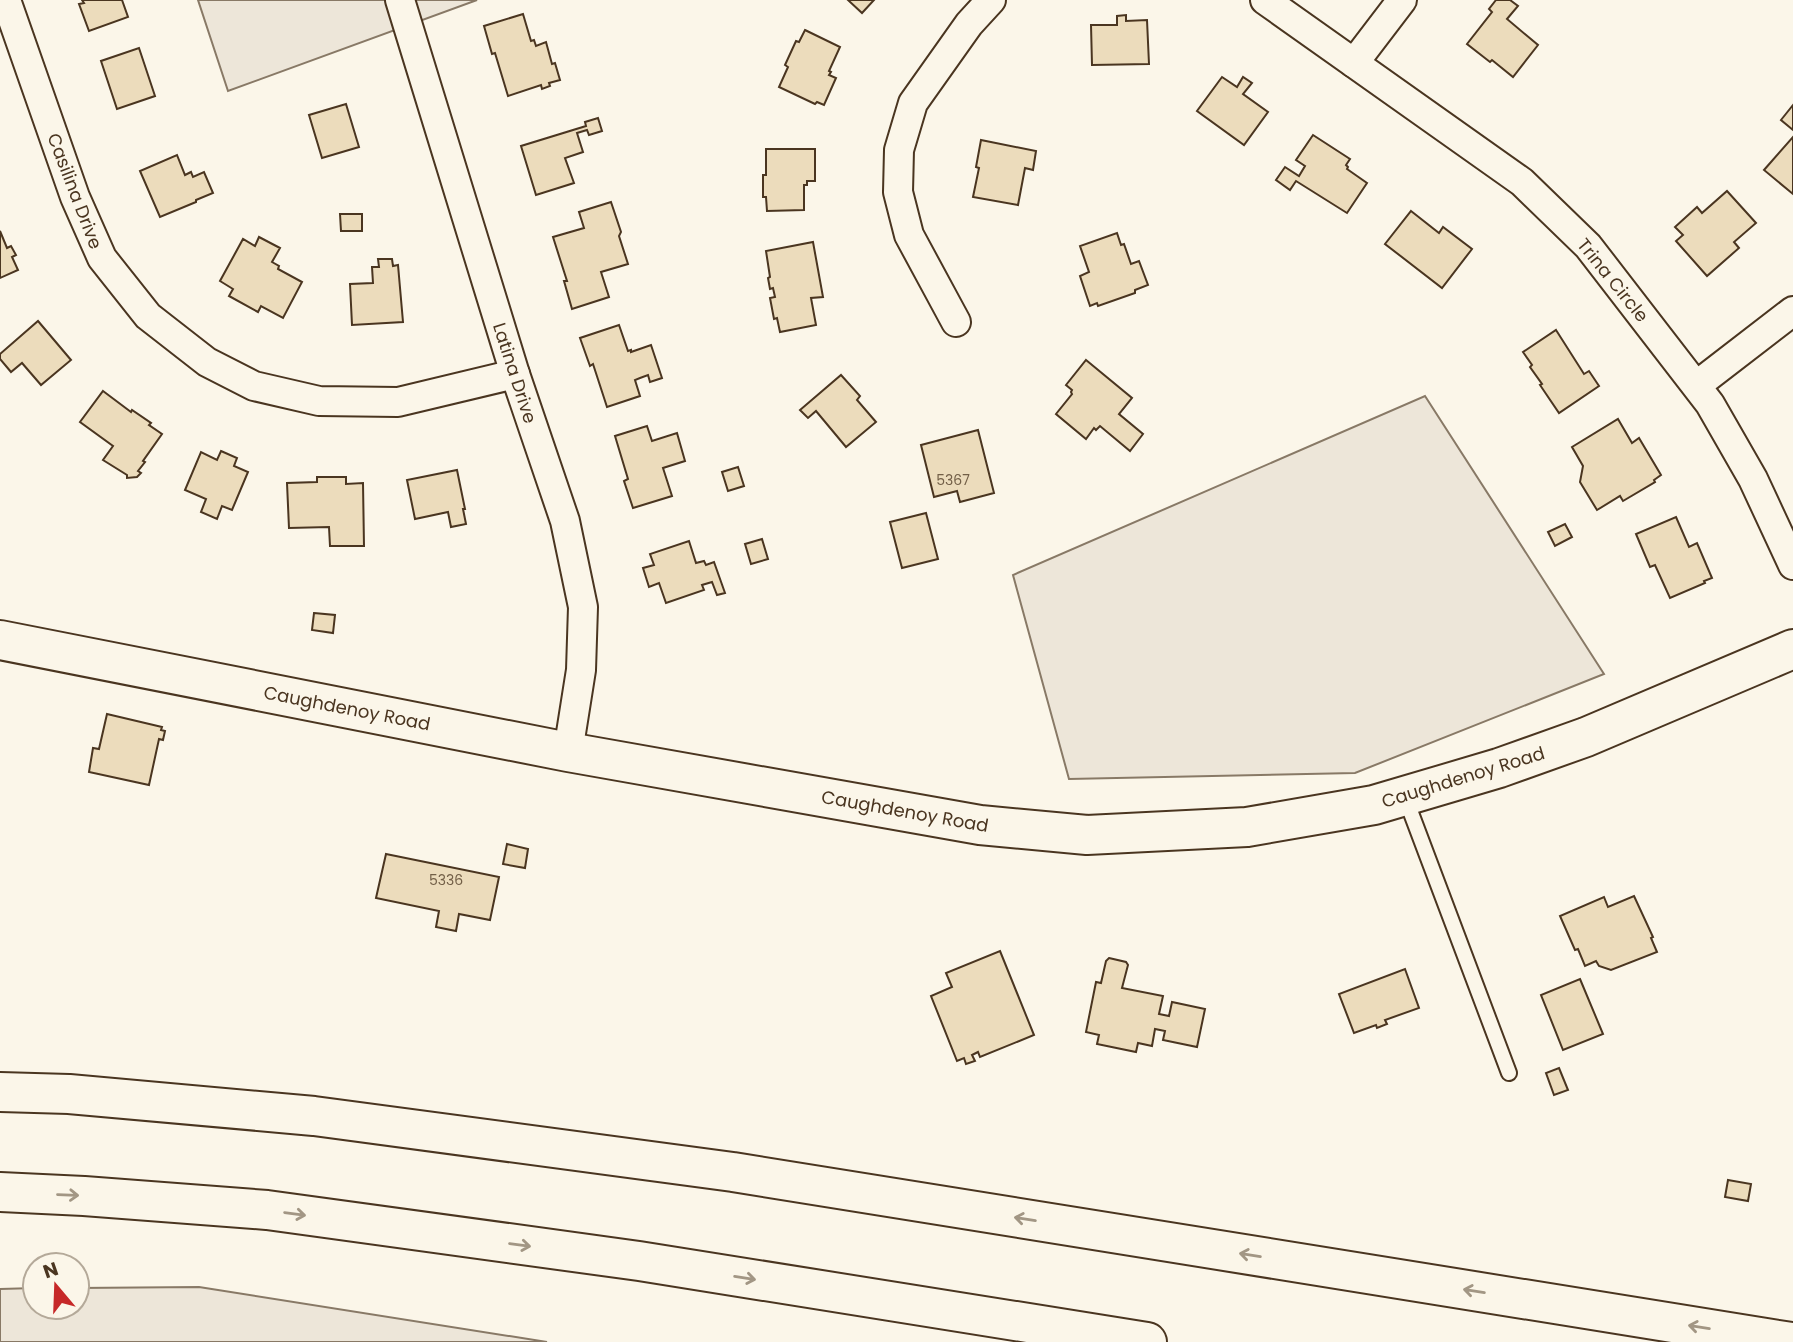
<svg xmlns="http://www.w3.org/2000/svg" width="1793" height="1342" font-family="Poppins,sans-serif">
<rect width="100%" height="100%" fill="#fbf6e9"/>
<g fill="#ede6d9" stroke="#887966" stroke-width="2">
<polygon points="198,0 477,0 228,91"/>
<polygon points="1425,396 1604,674 1355,773 1069,779 1013,575"/>
<polygon points="199,1287 547,1342 0,1342 0,1289 35,1288 35,1307 77,1307 77,1288"/>
</g>
<g fill="#ecdcbc" stroke="#4a3520" stroke-width="2">
<polygon points="82,0 122,0 128,17 89,31 79,4 84,3"/>
<polygon points="848,0 874,0 862,13"/>
<polygon points="1496,0 1510,0 1518,6 1507,19 1538,45 1513,77 1492,60 1490,62 1467,44 1492,12 1489,9"/>
<polygon points="523,14 531,41 534,40 536,46 546,42 552,64 555,63 560,80 549,83 550,86 542,89 541,85 508,96 495,53 492,54 484,26"/>
<polygon points="1126,15 1126,21 1147,20 1149,64 1092,65 1091,25 1117,25 1117,16"/>
<polygon points="805,30 840,47 829,71 831,72 829,75 836,78 824,105 817,102 815,104 779,87 788,67 785,65 796,41 799,42"/>
<polygon points="139,48 155,96 117,109 101,61"/>
<polygon points="1222,77 1237,87 1243,77 1252,83 1243,94 1268,112 1244,145 1197,111"/>
<polygon points="346,104 359,147 322,158 309,115"/>
<polygon points="1793,105 1793,130 1781,120"/>
<polygon points="598,118 602,131 589,135 587,130 577,133 583,152 565,158 574,183 536,195 521,146 586,126 585,122"/>
<polygon points="1313,135 1350,159 1346,165 1348,167 1347,169 1367,183 1347,213 1296,181 1290,190 1276,180 1285,167 1299,176 1305,166 1296,160"/>
<polygon points="1793,137 1793,194 1764,170"/>
<polygon points="981,140 1036,151 1033,170 1025,168 1018,205 973,197 979,168 976,167"/>
<polygon points="766,149 815,149 815,181 807,181 807,185 804,185 804,210 767,211 766,197 763,197 763,175 766,175"/>
<polygon points="177,155 185,175 191,172 193,177 204,172 213,193 196,200 196,202 160,217 140,171"/>
<polygon points="1727,191 1756,223 1734,242 1739,248 1707,276 1676,241 1683,235 1675,227 1697,207 1702,213"/>
<polygon points="611,202 621,232 619,236 628,264 601,272 609,297 572,309 564,281 567,281 553,237 584,228 579,212"/>
<polygon points="1411,211 1439,233 1443,227 1472,249 1442,288 1385,244"/>
<polygon points="340,214 362,214 362,231 341,231"/>
<polygon points="0,231 7,248 11,246 16,255 12,257 18,270 0,278"/>
<polygon points="1117,233 1121,245 1124,244 1131,264 1139,261 1148,285 1135,290 1135,293 1098,306 1097,303 1090,306 1080,276 1089,272 1080,246"/>
<polygon points="259,237 280,248 272,262 279,266 278,269 302,282 283,318 261,306 258,312 229,296 233,289 220,281 243,239 255,246"/>
<polygon points="813,242 823,297 811,298 816,325 780,332 777,318 774,319 770,298 775,297 773,288 770,289 768,278 770,277 766,251"/>
<polygon points="378,259 392,259 393,266 398,265 403,322 352,325 350,284 373,283 372,267 379,267"/>
<polygon points="38,321 71,360 41,385 22,363 11,372 0,359 0,354"/>
<polygon points="619,325 628,351 631,350 631,352 651,345 662,378 650,382 648,375 640,378 635,380 640,396 607,407 593,364 590,366 580,338"/>
<polygon points="1556,330 1584,374 1589,371 1599,386 1559,413 1540,385 1542,384 1530,367 1532,365 1523,352"/>
<polygon points="1086,360 1132,398 1119,414 1143,434 1130,451 1100,426 1096,430 1094,428 1086,439 1056,414 1072,394 1071,392 1072,390 1066,385"/>
<polygon points="841,375 860,396 857,400 876,422 846,447 816,411 808,418 800,410"/>
<polygon points="103,391 131,412 132,410 151,423 149,425 162,434 143,461 145,462 138,471 141,473 137,477 127,478 127,475 103,460 113,446 80,422"/>
<polygon points="1618,419 1632,443 1639,438 1661,475 1654,480 1655,482 1623,501 1620,496 1597,510 1580,482 1583,466 1572,447"/>
<polygon points="647,426 652,441 677,433 685,461 663,468 672,496 633,508 624,481 628,479 615,436"/>
<polygon points="978,430 994,493 960,502 957,491 934,497 921,445"/>
<polygon points="221,451 237,458 234,466 248,472 232,510 222,506 217,519 201,512 206,499 185,490 201,452 217,460"/>
<polygon points="738,467 744,486 728,491 722,472"/>
<polygon points="457,470 465,509 463,509 466,524 451,527 448,512 415,519 407,480"/>
<polygon points="317,477 346,477 346,484 363,483 364,546 330,546 329,527 289,528 287,483 317,482"/>
<polygon points="926,513 938,559 902,568 890,522"/>
<polygon points="1676,517 1689,547 1697,543 1712,578 1704,581 1705,583 1670,598 1655,565 1650,567 1636,534"/>
<polygon points="1565,524 1572,537 1555,546 1548,532"/>
<polygon points="762,539 768,559 751,564 745,544"/>
<polygon points="689,541 696,563 704,561 706,565 714,562 725,593 717,595 712,582 702,585 704,590 666,603 659,583 649,587 643,568 654,565 650,554"/>
<polygon points="314,613 335,615 333,633 312,630"/>
<polygon points="107,714 162,727 161,730 165,731 163,740 159,739 149,785 89,772 93,748 99,749"/>
<polygon points="507,844 528,849 525,868 503,864"/>
<polygon points="386,854 499,877 490,920 459,914 456,931 436,927 439,911 376,898"/>
<polygon points="1634,896 1653,937 1651,938 1657,952 1611,970 1599,966 1596,961 1585,966 1578,949 1575,950 1560,916 1604,897 1608,907"/>
<polygon points="1000,951 1034,1035 980,1057 978,1052 972,1055 975,1061 966,1064 964,1058 957,1061 931,996 952,987 946,973"/>
<polygon points="1109,958 1126,962 1128,965 1122,988 1163,996 1159,1014 1169,1016 1172,1002 1205,1009 1197,1047 1163,1040 1165,1031 1155,1029 1152,1046 1138,1043 1136,1052 1097,1044 1099,1035 1086,1032 1096,982 1101,983 1106,961"/>
<polygon points="1405,969 1419,1008 1385,1020 1387,1024 1377,1028 1376,1025 1354,1033 1339,994"/>
<polygon points="1580,979 1603,1034 1563,1050 1541,995"/>
<polygon points="1559,1068 1568,1090 1554,1095 1546,1073"/>
<polygon points="1728,1180 1751,1184 1748,1201 1725,1197"/>
</g>
<g fill="none" stroke-linecap="round" stroke-linejoin="round">
<g stroke="#4a3520" stroke-width="18">
<polyline id="lane" points="1405,797 1509,1073"/>
</g>
<g stroke="#4a3520" stroke-width="32">
<g id="street">
<polyline points="6,0 75,197 102,258 148,316 207,362 254,386 319,401 398,402 515,374"/>
<polyline points="400,0 515,374 565,521 583,607 581,670 568,752"/>
<polyline points="1265,0 1522,182 1588,246 1710,404 1753,479 1793,565"/>
<polyline points="1354,63 1402,0"/>
<polyline points="956,322 909,235 898,192 899,150 913,103 969,24 991,0"/>
<polyline points="1697,385 1793,311"/>
</g>
</g>
<g stroke="#4a3520" stroke-width="42">
<polyline id="secondary" points="0,640 568,752 980,825 1087,835 1247,827 1374,805 1499,768 1586,737 1793,649"/>
</g>
<g stroke="#4a3520" stroke-width="42">
<g id="highway">
<polyline points="0,1092 69,1094 314,1116 733,1172 1791,1342"/>
<polyline points="0,1192 84,1196 267,1210 639,1261 1147,1342"/>
</g>
</g>
<use href="#lane" stroke="#fbf6e9" stroke-width="14"/>
<use href="#street" stroke="#fbf6e9" stroke-width="28"/>
<use href="#secondary" stroke="#fbf6e9" stroke-width="38"/>
<use href="#highway" stroke="#fbf6e9" stroke-width="38"/>
</g>
<defs><path id="oneway-shaft" d="M-6 0H5M1.5-3L5.5 0L1.5 3" fill="none" stroke-width="1.6" stroke-linecap="round" stroke-linejoin="round" transform="scale(1.75)"/></defs>
<g stroke="#a29684">
<use href="#oneway-shaft" transform="translate(68 1195) rotate(2)"/>
<use href="#oneway-shaft" transform="translate(295 1214) rotate(8)"/>
<use href="#oneway-shaft" transform="translate(1025 1219) rotate(-171)"/>
<use href="#oneway-shaft" transform="translate(520 1245) rotate(8)"/>
<use href="#oneway-shaft" transform="translate(1250 1255) rotate(-171)"/>
<use href="#oneway-shaft" transform="translate(745 1278) rotate(9)"/>
<use href="#oneway-shaft" transform="translate(1474 1291) rotate(-171)"/>
<use href="#oneway-shaft" transform="translate(1699 1327) rotate(-171)"/>
</g>
<g text-anchor="middle" dominant-baseline="central" stroke-width="5" stroke-linejoin="round" paint-order="stroke">
<g font-size="14" fill="#725f47">
<text x="953" y="480">5367</text>
<text x="446" y="880">5336</text>
</g>
<g font-size="18" fill="#4a3520" stroke="#fbf6e9">
<text transform="translate(75 191) rotate(69)">Casilina Drive</text>
<text transform="translate(1613 280) rotate(51)">Trina Circle</text>
<text transform="translate(515 373) rotate(72)">Latina Drive</text>
<text transform="translate(347 708) rotate(11)">Caughdenoy Road</text>
<text transform="translate(1463 777) rotate(-17)">Caughdenoy Road</text>
<text transform="translate(905 811) rotate(10)">Caughdenoy Road</text>
</g>
</g>
<g transform="translate(56 1286) rotate(341)"><circle r="33" fill="#fbf6e9" stroke="#b4a999" stroke-width="2"/>
<path d="M0-5L12 26L0 18L-12 26Z" fill="#c62828"/>
<text y="-10" font-size="19" font-weight="bold" text-anchor="middle" fill="#4a3520">N</text>
</g>
</svg>
